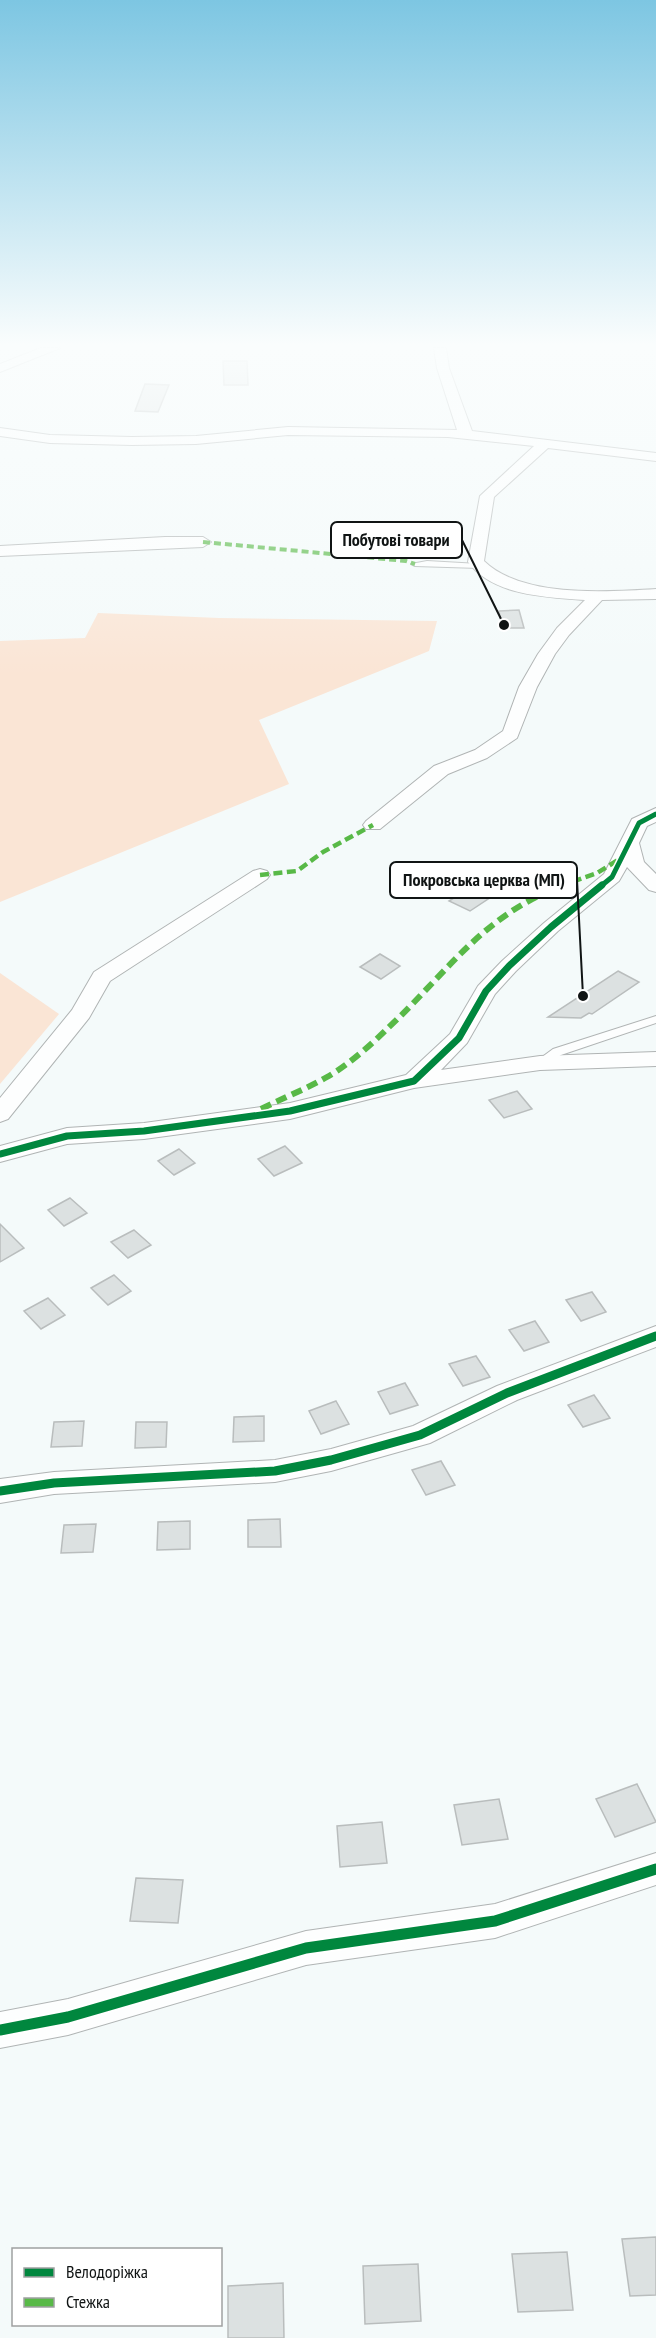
<svg xmlns="http://www.w3.org/2000/svg" width="656" height="2338" font-family="'PT Sans Narrow',sans-serif">
<rect width="100%" height="100%" fill="#f4fafa"/>
<g fill="#fae5d5">
<polygon points="98,613 219,618 437,621 429,651 259,720 289,784 0,902 0,641 85,638"/>
<polygon points="0,973 59,1014 0,1084"/>
</g>
<g fill="#dce1e1" stroke="#b9bdbd" stroke-width="1.5">
<polygon points="223,361 247,361 248,385 224,385"/>
<polygon points="145,384 169,385 158,412 135,411"/>
<polygon points="519,610 524,628 502,628 499,611"/>
<polygon points="468,889 488,899 470,911 449,901"/>
<polygon points="380,954 400,966 381,979 360,967"/>
<polygon points="618,971 639,982 592,1014 589,1013 581,1018 548,1017"/>
<polygon points="517,1091 532,1109 504,1118 489,1100"/>
<polygon points="285,1146 302,1163 274,1176 258,1159"/>
<polygon points="179,1149 195,1163 174,1175 158,1161"/>
<polygon points="70,1198 87,1213 64,1226 48,1210"/>
<polygon points="0,1224 24,1248 0,1262"/>
<polygon points="134,1230 151,1245 128,1258 111,1242"/>
<polygon points="114,1275 131,1291 108,1305 91,1288"/>
<polygon points="592,1292 606,1312 581,1321 566,1300"/>
<polygon points="48,1298 65,1315 41,1329 24,1311"/>
<polygon points="535,1321 549,1342 524,1351 509,1330"/>
<polygon points="476,1356 490,1377 463,1386 449,1364"/>
<polygon points="405,1383 418,1405 390,1414 378,1392"/>
<polygon points="594,1395 610,1418 583,1427 568,1405"/>
<polygon points="336,1401 349,1424 321,1434 309,1411"/>
<polygon points="264,1416 264,1441 233,1442 234,1417"/>
<polygon points="84,1421 82,1446 51,1447 54,1422"/>
<polygon points="136,1422 167,1422 166,1447 135,1448"/>
<polygon points="441,1461 455,1485 426,1495 412,1470"/>
<polygon points="280,1519 281,1547 248,1547 248,1520"/>
<polygon points="190,1521 190,1549 157,1550 158,1522"/>
<polygon points="96,1524 93,1552 61,1553 64,1525"/>
<polygon points="637,1784 656,1822 615,1837 596,1799"/>
<polygon points="499,1799 508,1839 462,1845 454,1805"/>
<polygon points="382,1822 387,1863 340,1867 337,1826"/>
<polygon points="136,1878 183,1880 178,1923 130,1921"/>
<polygon points="656,2237 656,2295 630,2296 622,2239"/>
<polygon points="567,2252 573,2310 518,2312 512,2254"/>
<polygon points="418,2264 421,2321 365,2324 363,2266"/>
<polygon points="283,2283 284,2338 228,2338 228,2286"/>
</g>
<g fill="none" stroke-linecap="round" stroke-linejoin="round">
<g stroke="#b0b4b4" stroke-width="2">
<g id="service">
<polygon points="427,561 479,564 483,566 479,568 415,566 411,564"/>
<polygon points="656,1016 656,1023 561,1055 544,1066 536,1066 534,1063 553,1049"/>
</g>
</g>
<g stroke="#b0b4b4" stroke-width="2">
<g id="minor">
<polygon points="41,348 60,348 0,372 0,364"/>
<path d="M434,348H446L449,368L472,431L656,453V461L548,448L494,497L484,561C522,598 606,592 656,589V599L602,600L569,635L555,654L537,687L517,738L487,758L448,774L380,829H366L363,825L366,821L434,766L475,750L503,731L519,687L538,654L557,628L585,600C546,597 493,596 468,562L480,496L534,446L448,437L288,435L196,444L132,445L50,443L0,436V428L50,435L132,437L196,436L288,427L457,430L437,368Z"/>
<polygon points="165,537 203,537 211,542 203,547 0,556 0,546"/>
<polygon points="656,808 656,822 647,826 639,843 644,862 656,874 656,892 649,890 627,867 619,881 558,931 516,971 495,994 467,1043 441,1070 540,1056 656,1052 656,1066 540,1070 414,1088 290,1119 144,1139 67,1144 0,1162 0,1146 67,1128 144,1123 290,1103 406,1075 450,1034 478,986 502,961 544,923 604,874 632,819"/>
<polygon points="260,869 267,871 270,875 267,879 110,981 89,1018 8,1119 0,1122 0,1098 72,1010 94,972 253,871"/>
<polygon points="656,1326 656,1347 517,1400 430,1443 331,1471 275,1482 54,1494 0,1503 0,1479 54,1472 275,1460 331,1449 413,1426 497,1386"/>
<polygon points="656,1853 656,1885 495,1938 306,1965 68,2035 0,2048 0,2012 68,1999 306,1931 495,1904"/>
</g>
</g>
<use href="#service" fill="#fdfefe" fill-rule="evenodd"/>
<use href="#minor" fill="#fdfefe" fill-rule="evenodd"/>
<polyline stroke="#58b947" stroke-width="4" stroke-dasharray="7 4" stroke-linecap="butt" points="203,542 406,561 415,564"/>
<g stroke="#58b947" stroke-width="4.5" stroke-dasharray="9 4.5" stroke-linecap="butt">
<polyline points="260,875 297,871 323,852 373,825"/>
<polyline points="560,886 597,873 618,860"/>
</g>
<path stroke="#58b947" stroke-width="6" stroke-dasharray="11 6" stroke-linecap="butt" d="M261,1109C283,1098 306,1089 327,1077C347,1066 372,1044 388,1028C448,972 482,915 564,885"/>
<g stroke="#fff" stroke-width="8">
<polyline id="cycleway-far3" points="601,886 612,877 639,823 656,814"/>
</g>
<g stroke="#fff" stroke-width="10">
<polyline id="cycleway-far2" points="0,1154 67,1136 144,1131 290,1111 414,1081 459,1038 486,991 509,966 551,927 602,885"/>
</g>
<g stroke="#fff" stroke-width="13">
<polyline id="cycleway-far1" points="0,1491 54,1483 275,1471 331,1460 420,1435 507,1393 656,1336"/>
</g>
<g stroke="#fff" stroke-width="15">
<polyline id="cycleway" points="0,2030 68,2017 306,1948 495,1921 656,1869"/>
</g>
<use href="#cycleway-far3" stroke="#00873e" stroke-width="5"/>
<use href="#cycleway-far2" stroke="#00873e" stroke-width="7"/>
<use href="#cycleway-far1" stroke="#00873e" stroke-width="9"/>
<use href="#cycleway" stroke="#00873e" stroke-width="11"/>
</g>
<linearGradient id="sky" x2="0" y2="1"><stop stop-color="#7dc6e2"/><stop offset="0.51" stop-color="#fafdfd"/><stop offset="1" stop-color="#fafdfd" stop-opacity="0"/></linearGradient>
<rect width="656" height="676" fill="url(#sky)"/>
<path fill="none" stroke="#101414" stroke-width="2" d="M504 625L462 540M583 996L577 880"/>
<g fill="#101414" stroke="#fff" stroke-width="2">
<circle cx="504" cy="625" r="6"/>
<circle cx="583" cy="996" r="6"/>
</g>
<g fill="#fff" stroke="#101414" stroke-width="2">
<rect x="331" y="522" width="131" height="36" rx="6"/>
<rect x="390" y="862" width="187" height="36" rx="6"/>
</g>
<g font-size="18" text-anchor="middle" font-weight="bold" fill="#101414">
<text x="396" y="546">Побутові товари</text>
<text x="484" y="886">Покровська церква (МП)</text>
</g>
<rect x="12" y="2248" width="210" height="78" fill="#ffffff" stroke="#9fa1a1" stroke-width="1.5"/>
<rect x="24" y="2268" width="30" height="9" fill="#00873e" stroke="#9fa1a1" stroke-width="1.5"/>
<text x="66" y="2278" font-size="18" fill="#101414">Велодоріжка</text>
<rect x="24" y="2298" width="30" height="9" fill="#58b947" stroke="#9fa1a1" stroke-width="1.5"/>
<text x="66" y="2308" font-size="18" fill="#101414">Стежка</text>
</svg>
